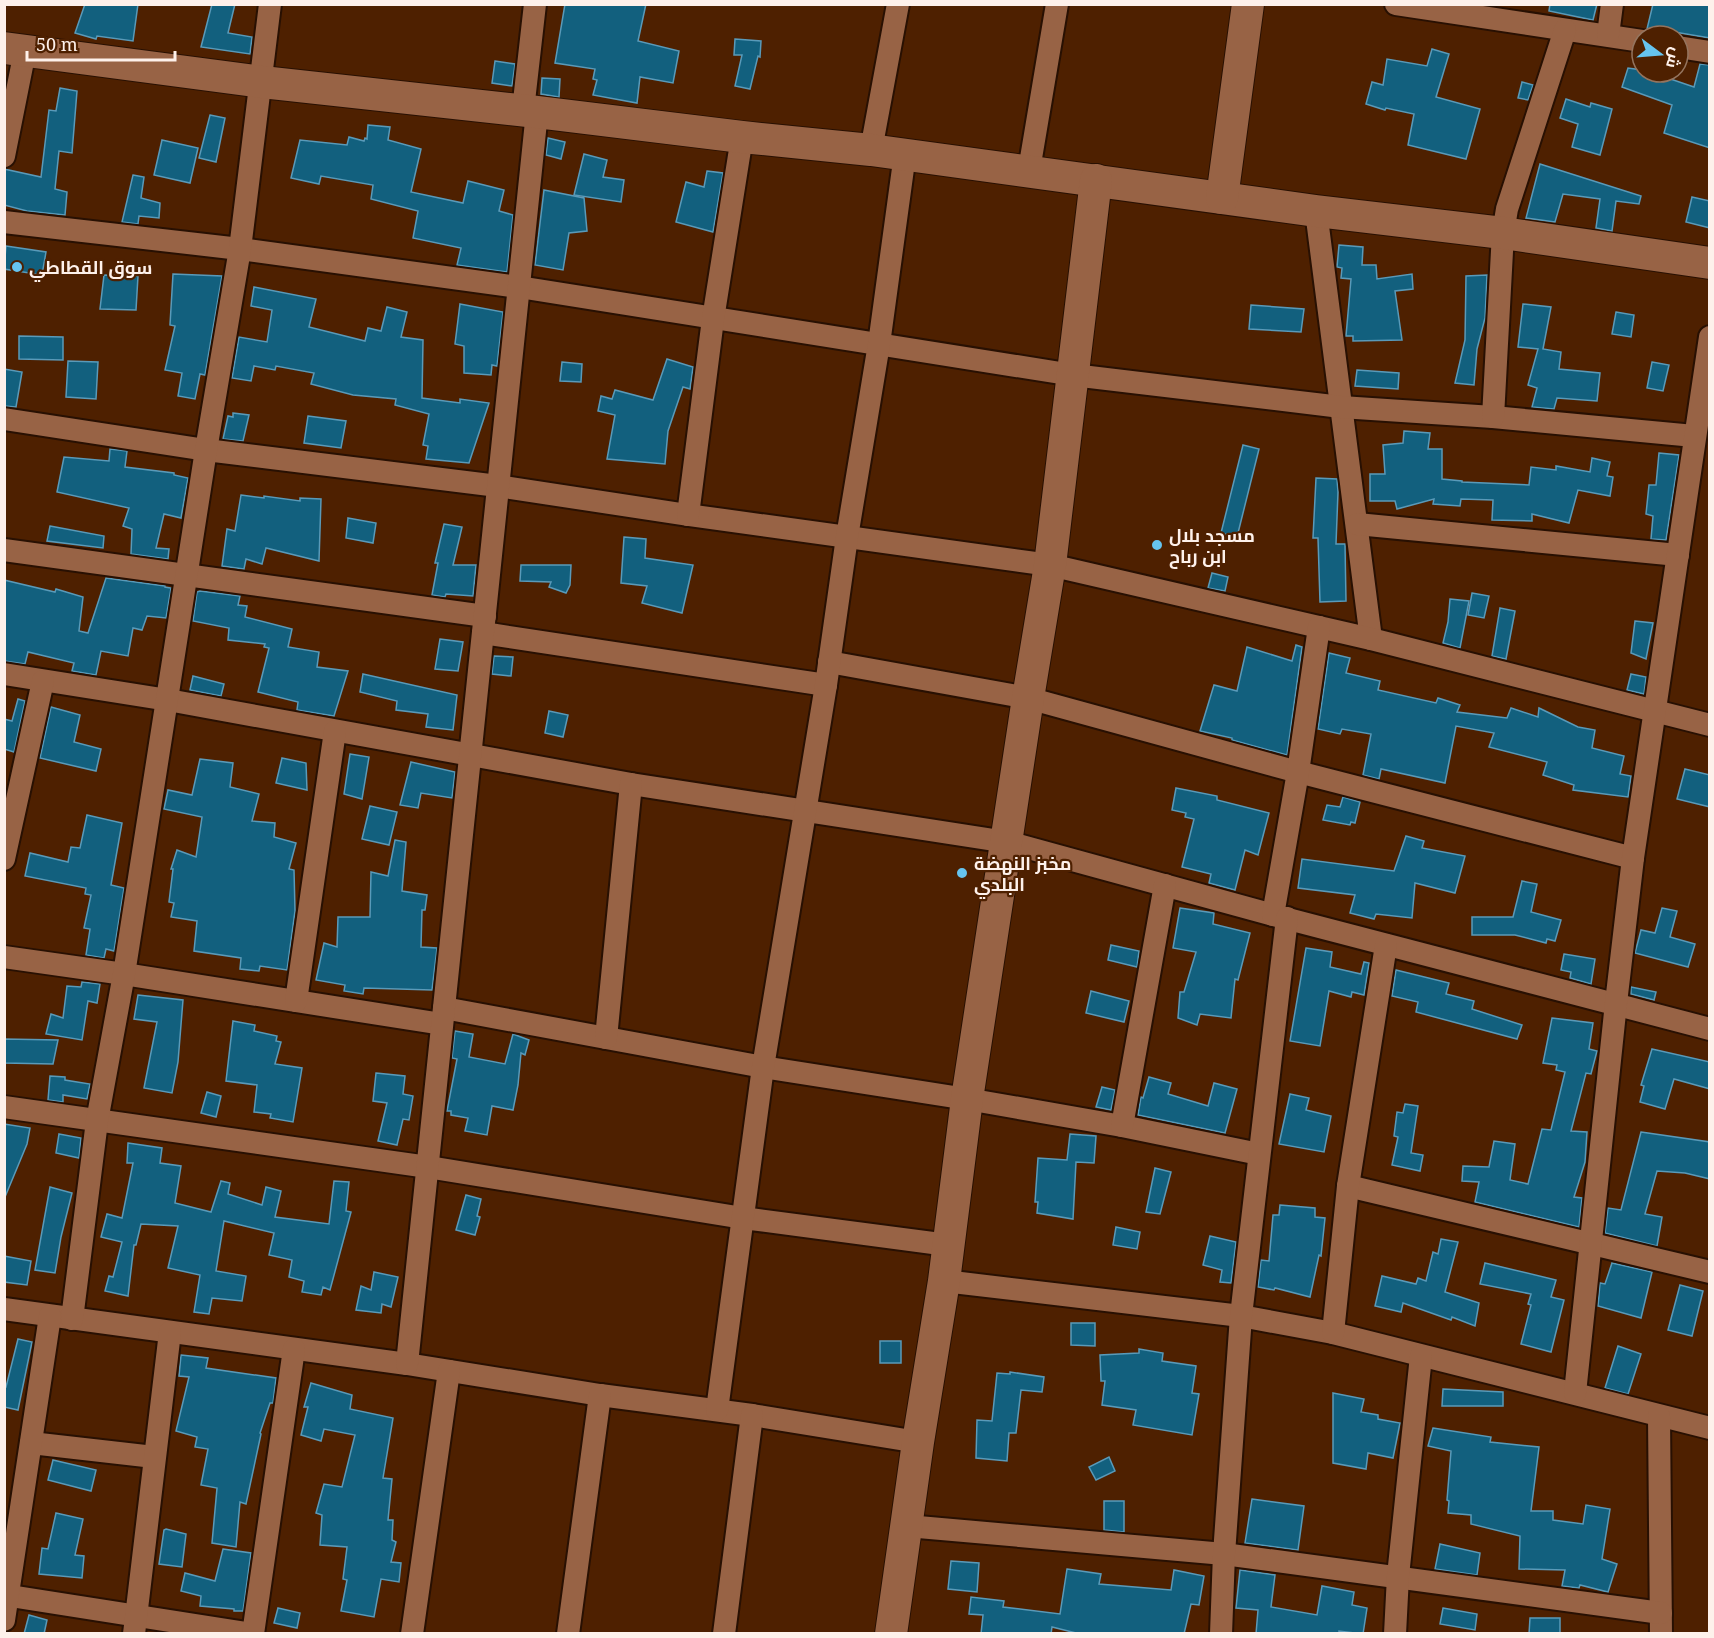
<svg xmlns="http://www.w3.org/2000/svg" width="1714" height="1638" font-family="'Noto Serif',Cairo,serif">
<rect width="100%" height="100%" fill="#4e2000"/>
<g fill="#12607e" stroke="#599ab9" stroke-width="1.5">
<polygon points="85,4 138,4 133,41 97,36 96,39 75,33"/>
<polygon points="212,4 235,4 228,33 252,37 250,54 201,47"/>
<polygon points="565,4 646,4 638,41 679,51 673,83 640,77 637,103 593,95 597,80 593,79 595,69 555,63"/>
<polygon points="1550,4 1597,4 1593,20 1549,11"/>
<polygon points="1653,4 1710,4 1710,38 1663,30 1662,36 1654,35 1647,29"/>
<polygon points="735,39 761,41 760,57 758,56 750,89 735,86 742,55 734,55"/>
<polygon points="1432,49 1449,54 1436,97 1480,109 1466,159 1408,145 1414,114 1386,108 1385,110 1366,104 1372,82 1383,85 1387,59 1427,66"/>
<polygon points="495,61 515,64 512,86 492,83"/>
<polygon points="1700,64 1710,65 1710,148 1664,133 1672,105 1622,87 1628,68 1642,70 1642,72 1650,72 1694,87"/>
<polygon points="542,78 560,79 559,97 541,94"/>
<polygon points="1522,82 1533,85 1528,100 1518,98"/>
<polygon points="60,88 77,91 72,153 59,151 55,189 67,192 65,215 27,211 4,205 4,169 41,177 49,110 56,111"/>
<polygon points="1566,99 1590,107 1591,103 1612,109 1600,155 1572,147 1578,124 1560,118"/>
<polygon points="210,115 225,118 216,162 199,158"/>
<polygon points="368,125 390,127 388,140 421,149 411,192 463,203 468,181 504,190 499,211 513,215 507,272 457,265 461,248 413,238 418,211 371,199 373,185 321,176 319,184 291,178 300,140 347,145 349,137 364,141 365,138 367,139"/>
<polygon points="548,138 565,142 561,159 546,155"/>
<polygon points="162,140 198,148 190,183 154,175"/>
<polygon points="584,154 607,160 603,177 624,180 621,202 574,195"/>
<polygon points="1540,164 1641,196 1639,204 1616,201 1612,231 1596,228 1600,199 1563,194 1555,222 1526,218"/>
<polygon points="707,171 723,173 713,232 676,222 686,182 704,187"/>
<polygon points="133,175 144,177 141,198 160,203 159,218 139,216 138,224 122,222"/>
<polygon points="544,190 584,198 587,231 569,233 563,270 535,265"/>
<polygon points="1692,197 1710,201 1710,228 1686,222"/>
<polygon points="1339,245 1363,247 1362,265 1376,265 1377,279 1412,274 1413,289 1395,291 1402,340 1353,341 1353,336 1346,336 1351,279 1341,278 1342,268 1337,267"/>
<polygon points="6,246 46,252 42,275 4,269"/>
<polygon points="173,274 222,276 205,375 200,374 195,399 178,396 182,373 165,370 175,326 170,325"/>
<polygon points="104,275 138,276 136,310 100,309"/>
<polygon points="1487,275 1485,318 1477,349 1474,385 1455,383 1465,340 1466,276"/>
<polygon points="254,287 316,299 309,327 365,341 368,328 381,331 387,307 407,312 401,337 423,340 422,398 460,403 460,399 489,403 469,463 426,459 428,446 423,445 429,414 395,405 396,399 353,395 311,384 314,373 276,366 275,370 254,366 251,381 232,378 239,337 267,342 272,310 251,306"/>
<polygon points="460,304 503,312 497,366 492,365 491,375 464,373 464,346 455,344"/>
<polygon points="1523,304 1551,307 1543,349 1561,352 1559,369 1600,373 1597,401 1557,398 1554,409 1532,407 1537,388 1528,385 1538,349 1518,347"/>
<polygon points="1251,305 1304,309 1301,332 1249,329"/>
<polygon points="1616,312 1634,315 1631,337 1612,334"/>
<polygon points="19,336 63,337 63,360 19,359"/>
<polygon points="667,359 693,367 690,389 683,387 668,431 665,464 607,459 615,415 598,411 601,396 612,399 615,390 653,400"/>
<polygon points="68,361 98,362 96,399 66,397"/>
<polygon points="562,362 582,364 581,382 560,381"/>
<polygon points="1652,362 1669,365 1663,391 1647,388"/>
<polygon points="4,369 22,372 16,407 4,406"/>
<polygon points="1357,370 1399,373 1398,389 1355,386"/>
<polygon points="233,413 249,415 243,441 223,439 228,416 233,417"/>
<polygon points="308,416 346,421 341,448 304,443"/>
<polygon points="1404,431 1430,433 1428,449 1442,449 1442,479 1462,481 1462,482 1529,485 1531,467 1556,470 1556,466 1590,472 1592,458 1610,462 1607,476 1613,477 1610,496 1578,490 1569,523 1532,514 1532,521 1492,520 1493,500 1461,499 1460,506 1433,504 1434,499 1397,509 1395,501 1370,501 1370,474 1385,474 1383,445 1403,443"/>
<polygon points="1243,445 1259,449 1237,537 1221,533"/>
<polygon points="110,449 127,451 125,467 174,473 174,475 188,478 181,518 164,514 156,548 169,549 168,559 131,554 132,529 123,526 129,508 57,492 64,457 109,461"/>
<polygon points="1659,453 1679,455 1666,540 1651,539 1653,516 1646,514 1649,485 1656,485"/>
<polygon points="1316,478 1337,479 1338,492 1336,544 1345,544 1346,601 1320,602 1318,538 1313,538"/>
<polygon points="241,495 264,498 264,496 300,501 300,498 321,499 319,561 266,548 262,564 246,559 244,569 222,566 227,529 235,531"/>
<polygon points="348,518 376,523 373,543 346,538"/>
<polygon points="444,524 462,527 453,565 476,565 473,596 446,594 445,597 432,595 438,563 435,563"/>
<polygon points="50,526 104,536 103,548 47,541"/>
<polygon points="624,537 646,539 645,558 693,565 682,613 642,603 647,586 621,583"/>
<polygon points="521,565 571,565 570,585 566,593 549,587 551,582 520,581"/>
<polygon points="1212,573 1228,577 1225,591 1208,588"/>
<polygon points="106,578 165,586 165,587 171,588 166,618 147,616 142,630 133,628 128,656 101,651 96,675 72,671 74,663 28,652 25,664 4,661 4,580 55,592 56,589 83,597 79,631 88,633"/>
<polygon points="200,591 240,596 238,605 247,606 245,617 292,629 288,647 319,652 317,667 348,671 334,716 297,710 298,702 258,692 269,648 264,647 265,644 228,640 229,628 193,621 197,592"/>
<polygon points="1472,593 1489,596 1484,618 1468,615"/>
<polygon points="1450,599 1469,601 1460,648 1443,643 1448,622"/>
<polygon points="1500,608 1515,611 1506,659 1492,656"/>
<polygon points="1635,621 1653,623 1646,659 1631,653"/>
<polygon points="440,639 463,642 458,671 435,669"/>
<polygon points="1296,645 1302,647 1287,755 1232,740 1232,738 1200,731 1214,685 1237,691 1247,647 1292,661"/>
<polygon points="1329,653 1350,658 1346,673 1380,681 1378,690 1436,703 1438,698 1460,705 1457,712 1507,718 1511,708 1538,717 1539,708 1578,727 1595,730 1592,748 1624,756 1620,774 1631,776 1628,797 1573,790 1574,785 1543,775 1547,762 1489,747 1494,733 1456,726 1445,783 1381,769 1379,779 1363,775 1371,734 1342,729 1340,734 1318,729"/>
<polygon points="494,656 513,657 511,676 492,674"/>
<polygon points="363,674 457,695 453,730 426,727 428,714 396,710 397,701 360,692"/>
<polygon points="1631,674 1646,677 1644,694 1627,690"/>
<polygon points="193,676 224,684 221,696 190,690"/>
<polygon points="18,699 25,701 14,752 4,749 4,719 12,721"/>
<polygon points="51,707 80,715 74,742 101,749 96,771 40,758"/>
<polygon points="549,711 568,715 563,737 545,733"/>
<polygon points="350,754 369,757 362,799 344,794"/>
<polygon points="282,758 306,763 307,790 276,783"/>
<polygon points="200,759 233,763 230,787 259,794 252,821 275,823 274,837 296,843 289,869 294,870 295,911 287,970 260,966 259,971 240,969 241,958 194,951 197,921 171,917 174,903 169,902 173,869 171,869 177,850 196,857 202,817 164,809 168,790 192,795"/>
<polygon points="411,762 455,772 452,798 421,793 418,808 400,805"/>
<polygon points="1685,769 1710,775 1710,807 1677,799"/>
<polygon points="1176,788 1217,796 1217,800 1269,813 1258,855 1245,850 1235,890 1209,883 1211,874 1182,867 1194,819 1185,817 1186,813 1172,810"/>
<polygon points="1343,797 1360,802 1355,823 1351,822 1350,825 1323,820 1327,805 1340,807"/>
<polygon points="370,806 397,812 389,845 362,839"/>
<polygon points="87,815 122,823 111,885 124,888 114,951 106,949 104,958 86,955 90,929 84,928 91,895 85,894 86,888 25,876 30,853 68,862 71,847 80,848"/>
<polygon points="1406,836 1424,841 1422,848 1465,856 1455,893 1415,883 1412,918 1376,914 1374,919 1350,913 1355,895 1298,888 1302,859 1394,871"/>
<polygon points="395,840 406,842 402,891 427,895 425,910 422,910 421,947 437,948 432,990 364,988 363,994 344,991 345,985 316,980 324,943 337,947 338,917 370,917 371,872 388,876"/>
<polygon points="1522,881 1537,884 1531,912 1561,920 1555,941 1547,939 1546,943 1515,935 1472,935 1472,917 1513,917"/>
<polygon points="1180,908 1214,913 1213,924 1250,933 1238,980 1235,979 1231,1018 1200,1014 1197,1025 1178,1018 1180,992 1184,992 1196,952 1173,948"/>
<polygon points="1662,908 1677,911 1670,937 1695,944 1688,967 1635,953 1641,930 1655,933"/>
<polygon points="1111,945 1139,951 1137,967 1108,960"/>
<polygon points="1306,948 1332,952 1330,967 1361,974 1364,962 1369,963 1364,995 1352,992 1351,997 1329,991 1320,1046 1290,1041"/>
<polygon points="1564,954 1595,959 1591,984 1570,978 1571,972 1561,970"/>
<polygon points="1396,970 1449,983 1446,994 1474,1001 1472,1009 1522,1025 1517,1039 1416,1012 1418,1002 1392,996"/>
<polygon points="82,982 100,984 97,1003 88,1001 82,1040 46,1034 51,1014 63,1018 67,986 81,987"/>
<polygon points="1631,987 1656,992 1654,1000 1631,994"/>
<polygon points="1091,991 1129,1001 1124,1022 1086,1013"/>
<polygon points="138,995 183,1000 178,1062 172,1093 144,1088 157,1022 134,1019"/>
<polygon points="1552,1018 1593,1023 1589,1049 1597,1051 1591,1074 1586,1073 1571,1131 1587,1132 1585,1162 1574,1197 1582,1198 1579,1227 1475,1202 1479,1182 1462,1181 1463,1166 1489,1167 1494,1141 1515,1144 1510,1180 1528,1184 1542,1129 1551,1130 1565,1072 1556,1070 1557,1065 1543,1063"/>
<polygon points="233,1021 255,1025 254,1031 277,1036 276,1041 281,1042 275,1064 302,1068 293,1122 270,1118 271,1114 254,1112 257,1085 226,1081"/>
<polygon points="455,1031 473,1034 469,1057 505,1064 513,1034 529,1040 525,1055 521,1053 518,1085 513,1110 492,1106 487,1135 465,1131 468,1118 451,1115 451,1111 447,1111 457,1059 452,1058"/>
<polygon points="4,1039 58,1040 53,1064 4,1063"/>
<polygon points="1652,1049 1710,1062 1710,1089 1674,1079 1665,1109 1640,1102 1644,1086 1641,1085"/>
<polygon points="376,1073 405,1076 403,1094 413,1096 409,1120 403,1119 397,1145 378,1141 387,1103 373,1101"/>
<polygon points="50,1076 65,1077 65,1080 90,1084 87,1099 63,1095 63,1102 48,1100"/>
<polygon points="1149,1077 1171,1083 1168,1094 1208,1106 1214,1083 1237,1089 1225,1133 1138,1115 1141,1097 1143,1098"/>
<polygon points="1102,1087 1115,1090 1111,1110 1096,1107"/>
<polygon points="207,1092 221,1096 216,1117 201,1113"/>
<polygon points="1290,1094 1309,1098 1306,1110 1331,1116 1324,1152 1279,1144"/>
<polygon points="1405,1104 1418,1106 1411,1153 1423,1155 1420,1171 1392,1165 1398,1137 1394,1136 1397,1112 1403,1113"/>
<polygon points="4,1124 30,1128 27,1144 5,1197"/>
<polygon points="1641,1132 1710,1142 1710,1179 1685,1173 1657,1171 1645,1214 1662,1217 1657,1246 1605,1233 1608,1208 1621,1210"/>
<polygon points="59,1134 81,1138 79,1158 56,1153"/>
<polygon points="1070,1134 1096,1136 1094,1163 1076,1162 1073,1219 1037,1213 1038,1202 1035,1202 1038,1158 1067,1160"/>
<polygon points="128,1143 162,1148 160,1163 181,1166 175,1203 211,1212 221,1181 230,1183 228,1194 262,1205 266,1187 281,1191 275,1217 329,1224 334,1181 349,1182 346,1211 351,1212 330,1290 323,1287 321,1295 302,1292 304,1281 289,1277 292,1260 269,1255 274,1233 224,1221 216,1271 246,1276 242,1301 212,1298 209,1314 194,1312 200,1275 168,1268 178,1226 141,1224 136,1245 134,1245 128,1296 105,1291 109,1276 113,1277 122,1242 101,1237 107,1214 122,1218 133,1163 127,1163"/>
<polygon points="1155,1168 1171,1172 1160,1214 1146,1212"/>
<polygon points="50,1187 72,1193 61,1237 55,1273 35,1270"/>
<polygon points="466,1195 481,1199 477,1216 480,1217 475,1235 456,1230"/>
<polygon points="1280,1205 1315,1208 1315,1217 1325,1218 1321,1256 1319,1255 1310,1297 1275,1288 1274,1290 1258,1287 1261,1260 1269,1261 1273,1215 1279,1215"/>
<polygon points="1116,1227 1140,1232 1137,1249 1113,1245"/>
<polygon points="1210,1236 1236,1242 1231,1283 1220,1282 1222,1270 1203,1265"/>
<polygon points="1441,1239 1458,1242 1445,1292 1479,1303 1475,1326 1452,1317 1451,1320 1403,1303 1401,1312 1375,1306 1382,1276 1416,1284 1418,1278 1426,1281 1433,1252 1438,1254"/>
<polygon points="4,1256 31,1261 27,1285 4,1282"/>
<polygon points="1485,1263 1556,1280 1551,1297 1564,1300 1551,1352 1521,1344 1531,1305 1528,1304 1531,1294 1480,1284"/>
<polygon points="1612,1263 1652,1272 1641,1318 1598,1306 1600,1283 1605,1284"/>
<polygon points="374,1272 398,1277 391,1307 382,1304 381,1313 356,1310 361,1286 371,1290"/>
<polygon points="1680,1285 1703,1291 1692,1336 1668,1330"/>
<polygon points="1071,1323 1095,1323 1095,1346 1071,1345"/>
<polygon points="18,1339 32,1342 18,1410 4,1407 4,1386 6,1387"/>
<rect x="880" y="1341" width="21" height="22"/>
<polygon points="1618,1346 1641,1354 1628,1394 1605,1388"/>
<polygon points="1139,1349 1163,1353 1162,1361 1196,1366 1192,1393 1199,1394 1192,1435 1133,1425 1136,1410 1102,1405 1105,1381 1101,1381 1100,1355 1139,1353"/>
<polygon points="181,1355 208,1358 206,1368 276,1378 273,1403 270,1403 260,1433 261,1434 246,1504 240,1502 236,1547 212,1543 217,1488 201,1485 208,1449 195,1447 197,1437 176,1431 189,1377 179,1376"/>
<polygon points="1010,1372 1044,1377 1042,1392 1021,1390 1016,1433 1009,1433 1007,1461 976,1458 977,1420 992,1421 997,1373 1010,1374"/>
<polygon points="311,1383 352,1395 350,1409 393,1418 383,1478 392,1479 388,1520 393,1520 392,1540 396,1542 391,1562 401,1563 399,1582 381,1579 374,1617 341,1611 347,1580 343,1579 347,1547 320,1545 322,1515 316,1513 324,1484 342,1487 355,1435 324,1429 321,1441 301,1435 308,1407 304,1407"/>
<polygon points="1443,1389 1503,1392 1503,1406 1442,1406"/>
<polygon points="1333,1393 1364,1399 1361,1412 1378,1415 1378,1419 1400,1423 1393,1458 1368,1453 1366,1469 1333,1463"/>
<polygon points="1433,1428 1491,1437 1490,1442 1539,1447 1531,1511 1553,1511 1553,1520 1583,1524 1586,1505 1610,1509 1602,1559 1617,1564 1608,1592 1580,1585 1579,1588 1562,1586 1565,1570 1519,1569 1520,1536 1471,1524 1471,1515 1448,1513 1449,1501 1447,1500 1451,1451 1428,1446"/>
<polygon points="1109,1457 1115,1471 1096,1480 1089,1467"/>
<polygon points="53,1460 96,1470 91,1491 48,1480"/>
<polygon points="1252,1499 1304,1506 1298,1550 1245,1543"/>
<polygon points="1104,1501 1124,1501 1124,1532 1104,1530"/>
<polygon points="56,1513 83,1519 75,1555 84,1556 82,1578 39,1574 42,1548 48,1549"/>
<polygon points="166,1529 186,1534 182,1567 159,1564 164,1530"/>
<polygon points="1440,1544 1480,1553 1477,1575 1435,1569"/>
<polygon points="223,1549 251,1553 243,1611 234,1611 234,1609 200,1606 201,1596 181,1591 185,1573 215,1581"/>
<polygon points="951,1561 979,1563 977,1592 948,1589"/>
<polygon points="1067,1569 1101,1574 1099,1584 1171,1590 1174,1570 1204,1576 1199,1605 1191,1604 1184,1634 1080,1634 1052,1627 1051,1634 981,1634 983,1615 969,1614 971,1597 1004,1601 1003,1607 1060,1614"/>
<polygon points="1240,1570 1275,1575 1271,1607 1317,1615 1322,1586 1354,1592 1352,1605 1367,1608 1363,1634 1339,1631 1339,1634 1256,1634 1258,1610 1236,1608"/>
<polygon points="278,1608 300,1613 297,1628 274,1623"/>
<polygon points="1443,1608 1477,1614 1475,1630 1440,1624"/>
<polygon points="29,1615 47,1620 44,1634 24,1634"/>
<polygon points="1530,1618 1560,1618 1560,1634 1529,1634"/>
</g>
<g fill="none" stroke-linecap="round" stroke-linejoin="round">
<g stroke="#281002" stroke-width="26">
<g id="street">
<polyline points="1396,4 1642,41"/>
<polyline points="1608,35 1612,4"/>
<polyline points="1678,47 1710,52"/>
<polyline points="523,110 535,4"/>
<polyline points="871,150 898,4"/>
<polyline points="4,156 25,51"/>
<polyline points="1029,170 1057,4"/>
<polyline points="1316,211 1371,639"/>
<polyline points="4,222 240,249 519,287 1073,375 1341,407 1493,417 1694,436"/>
<polyline points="1493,417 1503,233 1507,209 1565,30"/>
<polyline points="4,419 206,450 498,486 688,515 1050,565 1371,639 1710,725"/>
<polyline points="688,515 713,319 742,137"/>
<polyline points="1357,524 1678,555"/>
<polyline points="4,550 485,616"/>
<polyline points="483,633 826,685"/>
<polyline points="829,662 1028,698 1298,772 1633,858"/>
<polyline points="4,674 168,700 631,784 1007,842 1273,915 1710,1029"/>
<polyline points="4,859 43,681"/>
<polyline points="1273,915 1298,772 1319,627"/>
<polyline points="4,957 124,974 442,1024"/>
<polyline points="296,1001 335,731"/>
<polyline points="444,1008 763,1067 967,1099 1122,1126 1259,1154"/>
<polyline points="606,1038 631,784"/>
<polyline points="4,1107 428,1167 743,1218 948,1245"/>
<polyline points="1122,1126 1165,885"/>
<polyline points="1348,1186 1710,1272"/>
<polyline points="944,1281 1241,1316 1333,1333 1710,1428"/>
<polyline points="4,1309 407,1364 600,1395 752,1415 918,1442"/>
<polyline points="72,1319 97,1121 124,974 206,450 240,249 270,4"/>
<polyline points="1333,1333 1348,1186 1386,945"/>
<polyline points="407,1364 537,112"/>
<polyline points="1575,1393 1616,1003 1633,858 1710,337"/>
<polyline points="717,1410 763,1067 826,685 847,537 879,344 905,154"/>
<polyline points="1659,1416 1661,1634"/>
<polyline points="31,1443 154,1457"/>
<polyline points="907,1526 1224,1554 1661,1613"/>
<polyline points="4,1595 253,1634"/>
<polyline points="4,1620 50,1316"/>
<polyline points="134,1634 170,1332"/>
<polyline points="253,1634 294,1349"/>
<polyline points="412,1634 449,1371"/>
<polyline points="568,1634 600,1395"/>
<polyline points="724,1634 752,1415"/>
<polyline points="1221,1634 1224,1554 1241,1316 1287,918"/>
<polyline points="1395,1634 1398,1576 1421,1356"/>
</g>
</g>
<g stroke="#281002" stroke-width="34">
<g id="secondary">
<polyline points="4,48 262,82 537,112 742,137 871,150 1316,211 1503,233 1710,263"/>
<polyline points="1222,198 1248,4"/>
<polyline points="891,1634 918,1442 944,1281 967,1099 1028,698 1050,565 1096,180"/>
</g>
</g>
<use href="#street" stroke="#986345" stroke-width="22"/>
<use href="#secondary" stroke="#986345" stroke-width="32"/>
</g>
<g fill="#66c4ef" stroke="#4e2000" stroke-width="2">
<circle cx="17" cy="267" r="6"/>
<circle cx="1157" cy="545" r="6"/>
<circle cx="962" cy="873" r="6"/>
</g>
<g text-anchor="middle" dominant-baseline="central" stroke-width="4.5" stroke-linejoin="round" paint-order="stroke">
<g font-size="18" font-weight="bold" fill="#fef1eb" stroke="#4e2000" text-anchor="start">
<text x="29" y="267">سوق القطاطي</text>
<text x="1169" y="535">مسجد بلال<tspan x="1169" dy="21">ابن رباح</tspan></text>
<text x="974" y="863">مخبز النهضة<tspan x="974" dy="21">البلدي</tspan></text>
</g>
</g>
<rect width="1714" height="1638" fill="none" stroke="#fef1eb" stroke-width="12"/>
<g transform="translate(1660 54) rotate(106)"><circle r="28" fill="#4e2000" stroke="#94745e" stroke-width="1.5"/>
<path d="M0-4.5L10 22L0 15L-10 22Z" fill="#66c4ef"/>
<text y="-9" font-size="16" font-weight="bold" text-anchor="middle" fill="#fef1eb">ش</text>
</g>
<path d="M27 51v9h148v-9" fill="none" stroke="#fef1eb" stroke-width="3"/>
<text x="36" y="51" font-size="18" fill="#fef1eb" stroke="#4e2000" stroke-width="4.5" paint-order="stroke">50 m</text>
</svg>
